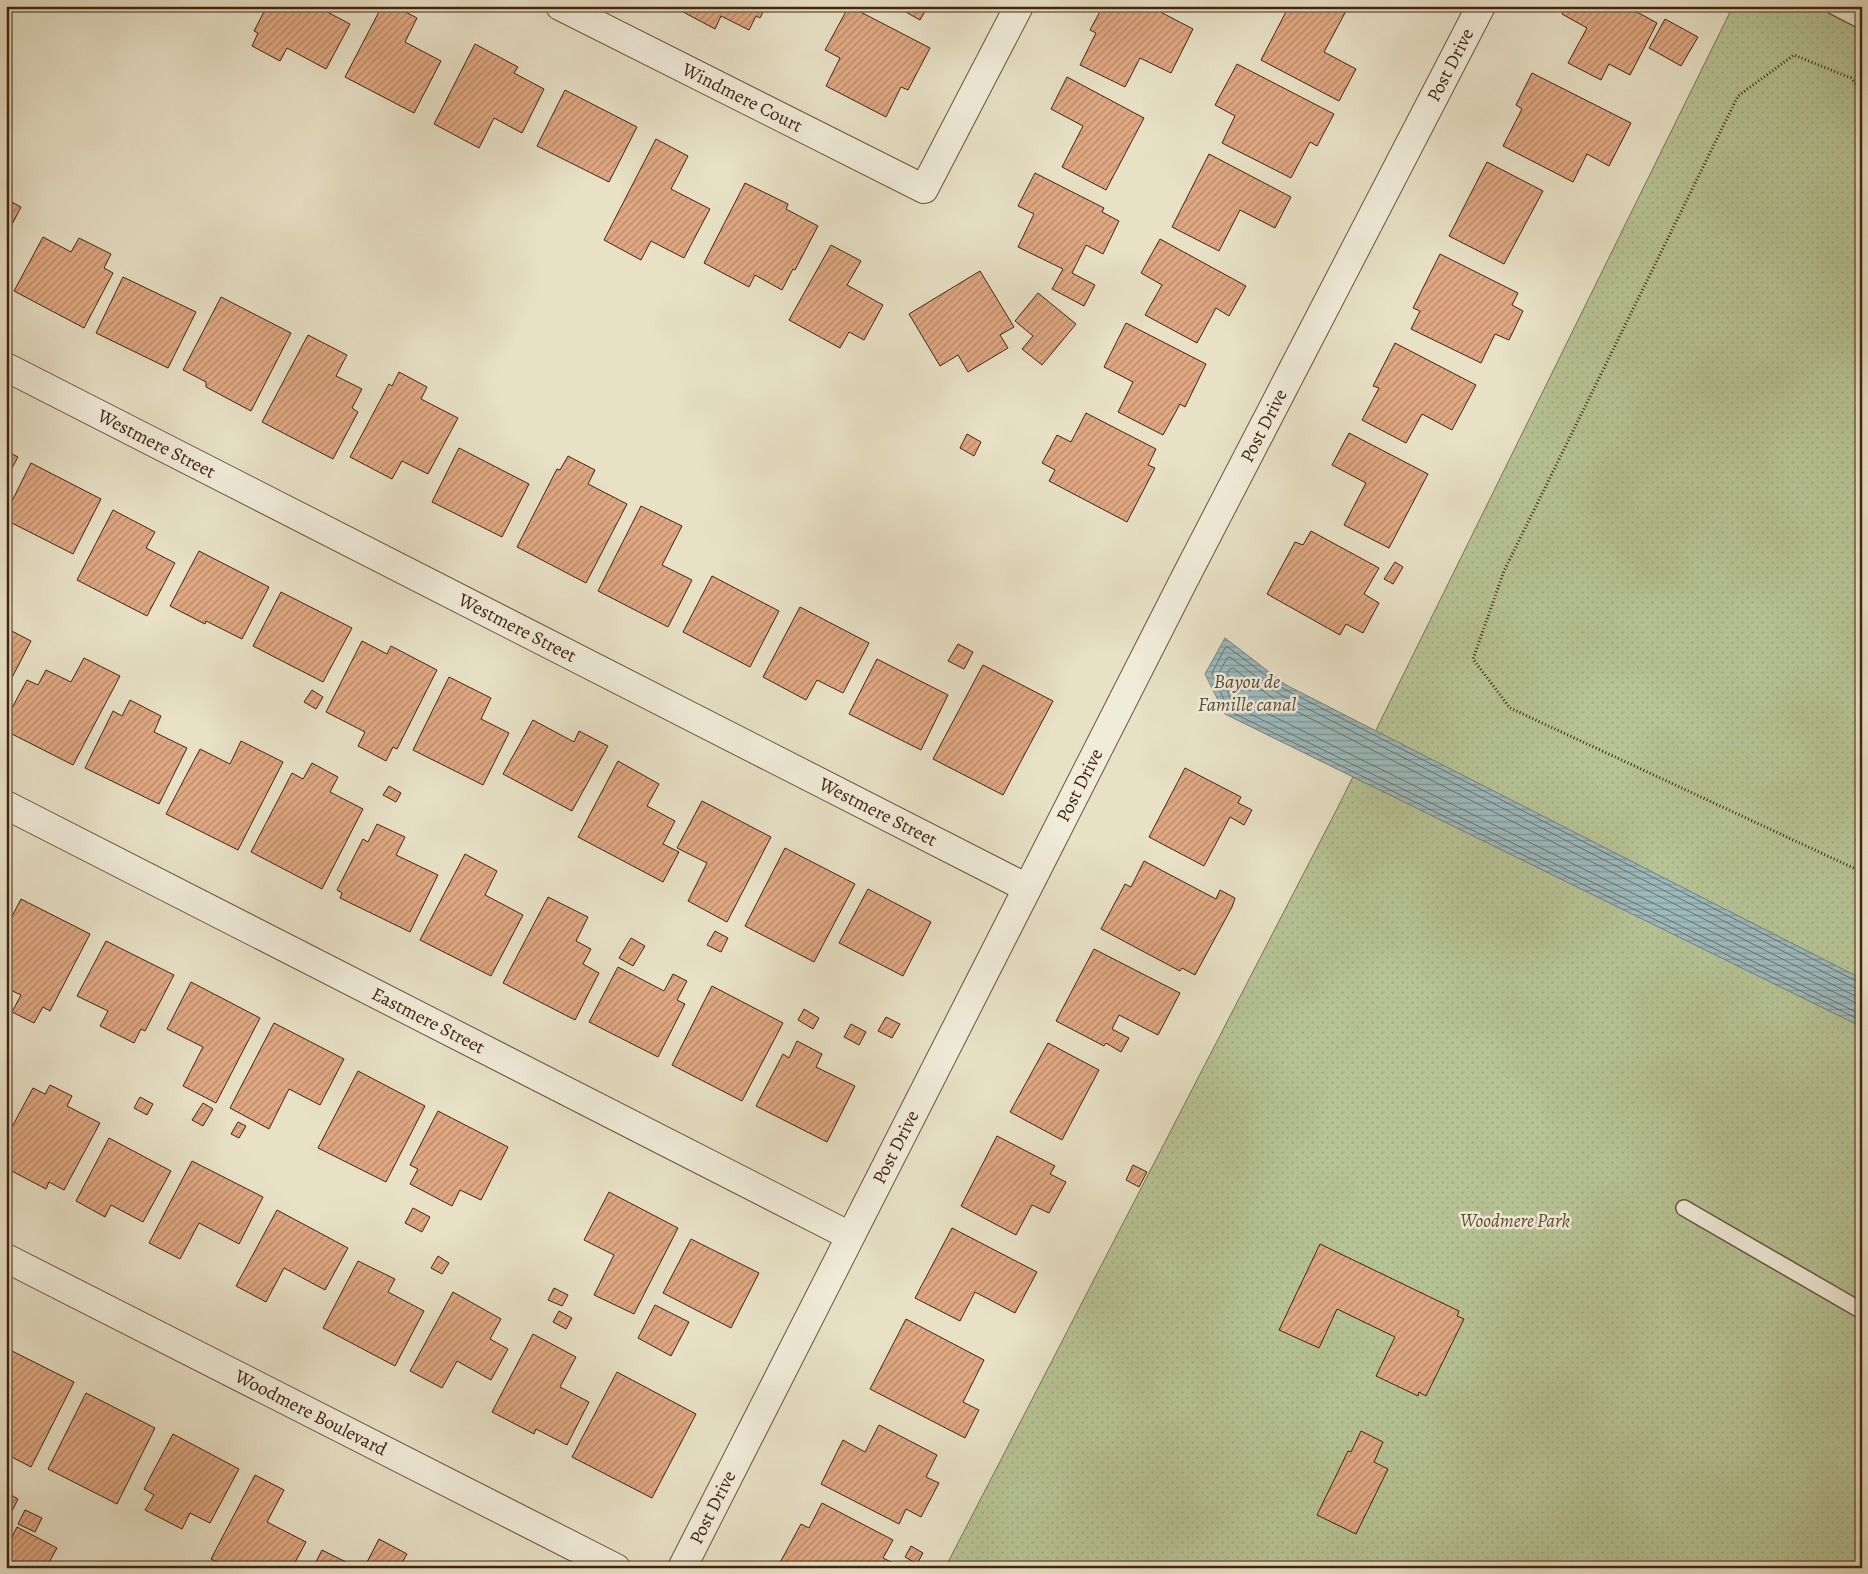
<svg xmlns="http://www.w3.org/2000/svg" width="1868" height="1574" font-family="Alegreya,serif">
<defs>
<pattern id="park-dots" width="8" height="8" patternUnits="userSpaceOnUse" patternTransform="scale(1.25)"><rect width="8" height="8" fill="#b6c395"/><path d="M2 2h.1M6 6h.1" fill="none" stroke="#9ea77f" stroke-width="1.8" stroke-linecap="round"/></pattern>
<pattern id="water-rules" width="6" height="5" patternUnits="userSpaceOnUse" patternTransform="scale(1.25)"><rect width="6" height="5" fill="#9bbbbf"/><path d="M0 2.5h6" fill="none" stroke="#80989a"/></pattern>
<pattern id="building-hatch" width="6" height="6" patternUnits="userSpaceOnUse" patternTransform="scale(1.25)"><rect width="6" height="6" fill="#dfa882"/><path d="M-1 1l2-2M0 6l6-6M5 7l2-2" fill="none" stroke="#b68969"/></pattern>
</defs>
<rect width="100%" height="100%" fill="#e8e1c6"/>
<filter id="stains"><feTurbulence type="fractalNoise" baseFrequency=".004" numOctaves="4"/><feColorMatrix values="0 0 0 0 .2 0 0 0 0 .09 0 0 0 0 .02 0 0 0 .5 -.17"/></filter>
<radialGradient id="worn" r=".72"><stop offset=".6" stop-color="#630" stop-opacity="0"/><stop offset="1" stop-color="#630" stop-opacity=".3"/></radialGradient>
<polygon fill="url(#park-dots)" stroke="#7c7451" points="1733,6 1862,6 1862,1568 945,1568 1339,805"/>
<polygon fill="url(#water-rules)" stroke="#787f78" points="1225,638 1286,685 1862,979 1862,1027 1225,714 1205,674"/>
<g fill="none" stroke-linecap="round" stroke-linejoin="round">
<g stroke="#6f7066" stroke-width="1">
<polyline points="1862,983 1858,982 1284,689 1228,647 1225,648 1212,673 1229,711 1862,1021"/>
<polyline points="1862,989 1855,988 1281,695 1230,657 1227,658 1219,673 1234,706 1862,1015"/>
<polyline points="1862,997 1851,994 1278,702 1233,668 1230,669 1227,673 1240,700 1862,1006"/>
</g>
</g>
<g fill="url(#building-hatch)" stroke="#43250d">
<polygon points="267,6 316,6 350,24 326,69 287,48 280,61 252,46 258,33 254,31"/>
<polygon points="382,6 394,6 417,18 405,42 441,61 414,113 345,77"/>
<polygon points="672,6 766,6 760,18 756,16 749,30 721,16 715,29"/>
<polygon points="849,6 930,48 908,90 901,87 886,117 826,86 840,58 825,50"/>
<polygon points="895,6 928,6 920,20"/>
<polygon points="1103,6 1149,6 1193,29 1171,73 1140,58 1125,87 1080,65 1096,33 1090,30"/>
<polygon points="1289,6 1337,6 1346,11 1324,52 1356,69 1339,101 1261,60"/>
<polygon points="1566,6 1626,6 1657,23 1630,75 1609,64 1601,80 1568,63 1587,28 1562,14"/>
<polygon points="1665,19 1698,37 1681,66 1649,48"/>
<polygon points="475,44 518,67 514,73 544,89 522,133 494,118 479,148 434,124"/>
<polygon points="1237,64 1334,114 1317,146 1310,142 1291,178 1222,143 1235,116 1215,105"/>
<polygon points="1532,73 1631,123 1609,166 1587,154 1573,182 1503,146 1522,109 1516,105"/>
<polygon points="1067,77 1144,118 1106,190 1062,167 1083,126 1051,109"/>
<polygon points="565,90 637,127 609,182 537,146"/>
<polygon points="656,139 688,156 671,189 710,209 684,258 651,241 641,260 604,240"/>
<polygon points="1209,154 1291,197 1275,228 1240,210 1219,251 1172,227"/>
<polygon points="1487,162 1543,191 1504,264 1449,236"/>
<polygon points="1035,173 1104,208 1102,212 1119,221 1103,254 1086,245 1072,273 1095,285 1084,306 1052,289 1063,269 1018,247 1034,214 1018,206"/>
<polygon points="745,183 788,204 786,209 818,226 795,270 793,269 782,290 755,275 749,287 704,263"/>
<polygon points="6,199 21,207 6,236"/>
<polygon points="43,237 71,252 79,238 111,254 104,268 113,273 84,328 14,291"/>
<polygon points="1160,239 1246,286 1229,316 1216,308 1197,343 1145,315 1162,285 1141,273"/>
<polygon points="831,245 861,261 847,285 883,305 864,340 849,332 840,348 789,320"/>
<polygon points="1440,254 1518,293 1512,305 1523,311 1509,340 1495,334 1481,363 1411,329 1420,311 1413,308"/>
<polygon points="980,271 1014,327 1000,335 1008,348 968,372 958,355 940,366 909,314"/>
<polygon points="123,277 196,312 168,368 96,333"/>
<polygon points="1038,293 1076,324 1042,365 1022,349 1033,336 1015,321"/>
<polygon points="221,297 291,333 251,411 206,387 206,382 183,370"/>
<polygon points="1126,323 1206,364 1185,407 1180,404 1163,435 1118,412 1133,382 1104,367"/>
<polygon points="308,335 347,355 336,376 362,389 352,408 358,412 333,459 262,422"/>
<polygon points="1395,343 1476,385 1452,430 1422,414 1406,443 1362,420 1379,388 1373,386"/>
<polygon points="399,372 427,387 421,399 458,418 428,474 402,461 392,479 350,457 389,384 392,386"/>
<polygon points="1086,413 1156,449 1148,465 1155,468 1127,522 1049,481 1055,470 1042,463 1057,435 1071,442"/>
<polygon points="1349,433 1428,474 1389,548 1344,525 1366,483 1332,465"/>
<polygon points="967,434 981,442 974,456 960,448"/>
<polygon points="459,448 529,484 502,537 432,502"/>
<polygon points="6,451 18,457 6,479"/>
<polygon points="568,456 595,470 588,484 627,504 586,583 517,547 557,469 560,470"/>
<polygon points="31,463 101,499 73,554 6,520 6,513"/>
<polygon points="641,506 682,526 662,565 692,580 668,627 598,591"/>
<polygon points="113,510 155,532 146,548 175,563 147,616 77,580"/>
<polygon points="1311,531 1379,568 1364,594 1379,603 1363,633 1346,624 1340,635 1267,594 1295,542 1303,545"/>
<polygon points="199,551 269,587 242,639 206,621 205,624 170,606"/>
<polygon points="1395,562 1403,567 1393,584 1384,579"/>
<polygon points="712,576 779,611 750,667 683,632"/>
<polygon points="281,592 352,628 323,682 253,646"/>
<polygon points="800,607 869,643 843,693 817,680 806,700 763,677"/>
<polygon points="6,628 31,641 6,689"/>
<polygon points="362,641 387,654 391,646 437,670 397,749 393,747 386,761 358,746 365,732 326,712"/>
<polygon points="958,644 973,652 964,669 948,661"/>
<polygon points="84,658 120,676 73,765 6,731 6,719 27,680 38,685 46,670 71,682"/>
<polygon points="877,659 948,695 921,750 849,714"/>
<polygon points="983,665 1053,701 1003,795 933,759"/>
<polygon points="449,677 491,698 481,719 509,733 483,785 413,750"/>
<polygon points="312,690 323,697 316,709 304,702"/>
<polygon points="130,700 161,716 154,732 187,748 159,804 85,768 113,711 122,716"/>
<polygon points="533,720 574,742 579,731 608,746 572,811 503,774"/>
<polygon points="241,741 283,762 238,850 166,814 200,749 230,764"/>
<polygon points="618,761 659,784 647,806 675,821 663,844 679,852 663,882 578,837"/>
<polygon points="312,763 338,777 330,792 363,809 322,889 251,852 292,773 303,779"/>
<polygon points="1185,768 1241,797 1238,803 1252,810 1244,825 1230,817 1204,866 1149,837"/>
<polygon points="389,786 401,793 396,802 383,795"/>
<polygon points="702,801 771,837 727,922 688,901 707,863 677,848"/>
<polygon points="377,824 405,837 396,855 438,875 410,932 340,898 342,893 337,890 363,839 368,842"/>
<polygon points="785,848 855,884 814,962 745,926"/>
<polygon points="465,854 497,871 485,895 523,915 491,976 420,940"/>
<polygon points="1144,861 1216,899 1220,890 1235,898 1232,907 1195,975 1182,968 1180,971 1101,929 1125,884 1131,887"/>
<polygon points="868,889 931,922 903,976 839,943"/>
<polygon points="548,897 588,917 576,941 591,949 583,964 599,973 575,1020 503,983"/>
<polygon points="21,899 90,934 50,1011 43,1007 34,1023 12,1012 21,995 6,988 6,928"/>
<polygon points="715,931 728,938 721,952 707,945"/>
<polygon points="631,938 645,946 633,966 619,958"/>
<polygon points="106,941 174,975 145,1031 141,1029 134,1043 100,1026 108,1011 77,996"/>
<polygon points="1094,949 1180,993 1158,1035 1119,1015 1112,1029 1129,1038 1121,1052 1106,1043 1104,1046 1056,1021"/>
<polygon points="618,967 664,991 673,974 687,981 677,1000 685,1004 658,1057 589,1022"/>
<polygon points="191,982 260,1018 216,1103 183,1086 203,1047 167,1029"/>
<polygon points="712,986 783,1023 742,1101 672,1065"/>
<polygon points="804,1009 819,1018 813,1029 798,1020"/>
<polygon points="886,1017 900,1024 892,1038 878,1031"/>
<polygon points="274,1023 344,1059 320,1105 289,1089 269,1129 230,1108"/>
<polygon points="851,1024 866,1032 859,1045 844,1037"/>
<polygon points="797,1041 822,1054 816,1067 855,1086 827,1142 756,1106 783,1054 789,1058"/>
<polygon points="1048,1043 1099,1070 1062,1140 1010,1112"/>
<polygon points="358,1071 425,1106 386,1182 318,1148"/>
<polygon points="50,1085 72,1096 67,1106 100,1123 64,1190 49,1182 46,1189 6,1168 6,1138 33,1088 45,1094"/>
<polygon points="140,1097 153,1104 147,1115 134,1108"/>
<polygon points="203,1103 213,1109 203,1126 192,1120"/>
<polygon points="438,1111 508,1147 481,1200 460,1190 452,1206 410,1184 418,1169 410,1165"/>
<polygon points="238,1122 246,1126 239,1138 231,1134"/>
<polygon points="997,1136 1055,1166 1050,1174 1066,1182 1049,1213 1032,1205 1016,1235 961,1206"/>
<polygon points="109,1138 171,1171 143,1222 111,1205 105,1217 76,1201"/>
<polygon points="192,1161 263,1197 239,1244 199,1223 180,1259 149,1243"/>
<polygon points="1133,1165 1147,1172 1139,1187 1126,1180"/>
<polygon points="609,1192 678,1228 634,1314 594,1295 614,1255 584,1240"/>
<polygon points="413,1208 430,1217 422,1232 405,1223"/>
<polygon points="277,1210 348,1248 325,1290 284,1268 266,1302 236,1286"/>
<polygon points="952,1228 1037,1272 1015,1313 975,1292 960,1321 915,1298"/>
<polygon points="691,1239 759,1273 731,1328 663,1293"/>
<polygon points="1320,1244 1459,1311 1457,1316 1464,1319 1426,1396 1419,1392 1418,1396 1376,1376 1395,1337 1337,1309 1319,1348 1279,1330"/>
<polygon points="438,1256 449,1263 442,1274 431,1268"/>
<polygon points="358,1261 395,1279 388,1292 424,1311 395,1366 323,1328"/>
<polygon points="554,1288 568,1295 562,1306 548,1300"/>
<polygon points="453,1292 501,1319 490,1339 508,1349 491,1380 457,1361 442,1388 410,1371"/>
<polygon points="655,1305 689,1322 671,1356 638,1338"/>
<polygon points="559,1311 572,1318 566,1329 553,1322"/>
<polygon points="906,1319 984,1360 963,1402 979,1410 965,1438 870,1389"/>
<polygon points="533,1334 576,1357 560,1387 589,1402 567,1445 536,1429 534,1434 492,1412"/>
<polygon points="6,1348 74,1382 31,1467 6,1454 6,1417 12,1407 6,1404"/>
<polygon points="617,1372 696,1414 652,1498 572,1457"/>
<polygon points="86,1393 155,1428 117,1504 48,1469"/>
<polygon points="879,1425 937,1455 926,1477 939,1483 921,1517 906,1509 899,1524 821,1484 843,1440 865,1452"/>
<polygon points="1361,1431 1383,1442 1374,1462 1388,1469 1356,1534 1317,1515 1348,1451 1351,1452"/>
<polygon points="173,1434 239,1469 210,1523 190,1513 182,1529 145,1510 154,1495 144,1489"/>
<polygon points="255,1475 284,1490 267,1522 306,1542 292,1568 229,1568 211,1559"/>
<polygon points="6,1492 18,1499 11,1513 6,1511"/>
<polygon points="822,1503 893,1540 883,1558 903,1568 777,1568 801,1524 809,1528"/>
<polygon points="25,1510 42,1518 35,1532 18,1524"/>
<polygon points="17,1527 57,1548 47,1566 50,1568 6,1568 6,1549"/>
<polygon points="379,1539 407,1554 399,1568 364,1568"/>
<polygon points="911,1546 923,1553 917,1564 905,1557"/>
<polygon points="322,1550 358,1568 313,1568"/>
</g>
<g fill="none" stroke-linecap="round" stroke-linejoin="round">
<g stroke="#6c543b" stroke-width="18">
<g id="service">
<polyline points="1833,6 1862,21"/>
<polyline points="1684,1208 1862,1311"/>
</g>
</g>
<g stroke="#6c543b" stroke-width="30">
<g id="minor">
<path id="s1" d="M560,6L924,189L1019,6"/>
<path id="s2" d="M6,367L1027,888"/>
<path id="s3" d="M6,805L850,1236"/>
</g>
</g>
<g stroke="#6c543b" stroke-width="30">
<g id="tertiary">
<path id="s4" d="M6,1258L616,1568"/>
<path id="s5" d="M682,1568L1185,578L1481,6"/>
</g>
</g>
<polyline stroke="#43250d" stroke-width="3" stroke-dasharray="1 2.5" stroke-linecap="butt" points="1862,92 1851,78 1794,55 1738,96 1504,571 1473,659 1510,708 1862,872"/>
<use href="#service" stroke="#f0ecda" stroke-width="15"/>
<use href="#minor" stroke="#f0ecda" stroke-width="28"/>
<use href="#tertiary" stroke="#f0ecda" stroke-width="28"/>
</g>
<g text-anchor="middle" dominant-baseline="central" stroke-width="5" stroke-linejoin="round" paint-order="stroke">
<g font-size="19" fill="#43250d" stroke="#f0ecda">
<text stroke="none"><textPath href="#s5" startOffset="1688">Post Drive</textPath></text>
<text stroke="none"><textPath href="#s1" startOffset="204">Windmere Court</textPath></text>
<text stroke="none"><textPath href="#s5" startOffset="1282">Post Drive</textPath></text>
<text stroke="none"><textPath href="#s2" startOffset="169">Westmere Street</textPath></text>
<text stroke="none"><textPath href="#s2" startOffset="574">Westmere Street</textPath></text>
<text stroke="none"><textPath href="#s5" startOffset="878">Post Drive</textPath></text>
<text stroke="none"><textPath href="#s2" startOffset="979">Westmere Street</textPath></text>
<text stroke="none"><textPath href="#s3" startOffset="474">Eastmere Street</textPath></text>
<text stroke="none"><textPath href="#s5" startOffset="472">Post Drive</textPath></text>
<text stroke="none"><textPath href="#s4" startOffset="342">Woodmere Boulevard</textPath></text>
<text stroke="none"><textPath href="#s5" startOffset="68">Post Drive</textPath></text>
</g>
<g font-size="19" font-style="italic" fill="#604c2f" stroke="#f0ecda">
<text x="1515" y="1221">Woodmere Park</text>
</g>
<g font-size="20" font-style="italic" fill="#594a3a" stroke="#f0ecda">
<text x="1247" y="681">Bayou de<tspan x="1247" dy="23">Famille canal</tspan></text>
</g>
</g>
<rect width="1868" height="1574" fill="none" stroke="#e8e1c6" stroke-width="25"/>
<rect x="8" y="8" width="1853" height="1559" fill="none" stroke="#43250d" stroke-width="2.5"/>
<rect x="12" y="12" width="1843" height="1549" fill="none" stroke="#43250d"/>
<rect width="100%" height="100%" filter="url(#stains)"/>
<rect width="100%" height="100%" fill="url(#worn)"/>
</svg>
